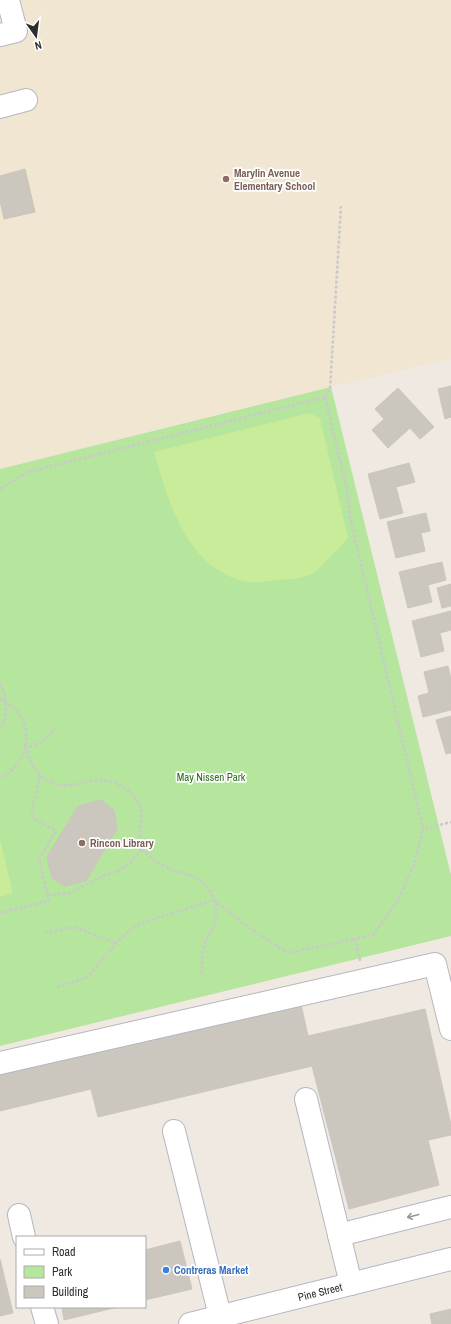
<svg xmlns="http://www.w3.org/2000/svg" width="451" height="1324" font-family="'Archivo Narrow',sans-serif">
<rect width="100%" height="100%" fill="#efe9e1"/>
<polygon fill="#f0e6d1" points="0,0 451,0 451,359 331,387 0,469"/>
<polygon fill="#b6e59e" points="331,387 451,875 451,936 0,1046 0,469"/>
<g fill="#c9ec9a">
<path d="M310,413L320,419L348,538C340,547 331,556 323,564C320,567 317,571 314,573C303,579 288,579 275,580C264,582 251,584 239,580C185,563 168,500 154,452Z"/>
<polygon points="0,840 13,893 0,897"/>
</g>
<g fill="#cbc7bf" stroke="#cbc5ba">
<polygon points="25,169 35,212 4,219 0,201 0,176"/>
<polygon points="451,386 451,417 445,419 438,389"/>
<polygon points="398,388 434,427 420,439 410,428 388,448 372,430 384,419 375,409"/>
<polygon points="409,463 415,482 396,487 403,513 380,519 368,474"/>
<polygon points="426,513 430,531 421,533 425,551 396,558 387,522"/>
<polygon points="442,562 446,580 428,585 432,602 408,608 399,572"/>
<polygon points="451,584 451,606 442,608 437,588"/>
<polygon points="451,611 451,630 440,633 444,651 421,657 412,621"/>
<polygon points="448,666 451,679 451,710 423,717 418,696 429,693 424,672"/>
<polygon points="451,716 451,753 446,754 436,720"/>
<polygon points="101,800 114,810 117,829 86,881 65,886 52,878 47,857 78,806"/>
<polygon points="300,1000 308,1036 425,1009 451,1125 451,1135 428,1140 439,1185 349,1209 312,1066 98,1117 91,1089 0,1111 0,1073"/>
<polygon points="180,1241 192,1289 145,1300 145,1250"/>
<polygon points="0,1259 13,1313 0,1316"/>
<polygon points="62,1307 118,1307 64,1320"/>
<polygon points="451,1309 451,1324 432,1324 430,1314"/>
</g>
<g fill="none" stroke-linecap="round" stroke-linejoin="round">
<g stroke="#b4b7c1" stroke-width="24">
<g id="minor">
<polyline points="0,35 16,31 8,0"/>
<polyline points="0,107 26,100"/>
<polyline points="0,1063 435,964 451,1029"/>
<polyline points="306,1099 351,1284"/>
<polyline points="174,1131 220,1316"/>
<polyline points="19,1215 24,1237"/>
<polyline points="339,1235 451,1207"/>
<polyline points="42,1307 47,1324"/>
<polyline points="190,1324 451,1259"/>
</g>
</g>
<g stroke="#c9c9c9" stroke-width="2.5" stroke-dasharray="3 2" stroke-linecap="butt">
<polyline points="325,397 330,389 341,206"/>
<polyline points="0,489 28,472 325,397 347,490 350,517 423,829 451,822"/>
<path d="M0,684C7,698 9,715 0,729"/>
<path d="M0,699C36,714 34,762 0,778"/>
<path d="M40,776L32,810V817L56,831L39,859L47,895L70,893L105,875L116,872L128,865L142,849C134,832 149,817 136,799C128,787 112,779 96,780C88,781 80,784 72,785C45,788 32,770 26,747C40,746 50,737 56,725"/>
<path d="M142,849C149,856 156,862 164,866C184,877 200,871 212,895C215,900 217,907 216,913C216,926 207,935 204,947C201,956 202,965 202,975"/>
<polyline points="0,913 49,901 47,895"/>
<polyline points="45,933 74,927 116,943"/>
<polyline points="360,961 355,939 373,935 397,902 414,865 423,829"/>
<polyline points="57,987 88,977 116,943 136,925 214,900 250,928 288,953 355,939"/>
</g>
<use href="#minor" stroke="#fff" stroke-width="22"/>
</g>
<defs><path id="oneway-shaft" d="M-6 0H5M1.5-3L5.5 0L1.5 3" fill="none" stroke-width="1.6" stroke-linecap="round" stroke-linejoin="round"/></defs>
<use stroke="#969696" href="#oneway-shaft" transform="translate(413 1216) rotate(166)"/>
<g fill="#8d6e63" stroke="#fff" stroke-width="1.5">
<circle cx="226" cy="179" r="4"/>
<circle cx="82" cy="843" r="4"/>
</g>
<circle fill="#3f7fe0" stroke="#fff" stroke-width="1.5" cx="166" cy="1270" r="4"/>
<g text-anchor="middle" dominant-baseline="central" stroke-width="3.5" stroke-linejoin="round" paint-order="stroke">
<g font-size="11" font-weight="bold" fill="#785e54" stroke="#fff" text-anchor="start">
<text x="234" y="173">Marylin Avenue<tspan x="234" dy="13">Elementary School</tspan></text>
<text x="90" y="843">Rincon Library</text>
</g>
<g font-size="11" fill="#2c6e1b" stroke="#fff">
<text x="211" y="777">May Nissen Park</text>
</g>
<g font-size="11" font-weight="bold" fill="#366cbe" stroke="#fff" text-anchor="start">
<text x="174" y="1270">Contreras Market</text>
</g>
<g font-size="11" fill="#2e2e2e" stroke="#fff">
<text transform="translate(320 1292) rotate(-14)">Pine Street</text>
</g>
</g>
<rect x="16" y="1236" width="130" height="72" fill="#ffffff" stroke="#ababab"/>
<rect x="24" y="1249" width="20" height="6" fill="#ffffff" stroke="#ababab"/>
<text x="52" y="1256" font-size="12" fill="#2e2e2e">Road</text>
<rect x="24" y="1266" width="20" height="12" fill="#b6e59e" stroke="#ababab"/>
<text x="52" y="1276" font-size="12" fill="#2e2e2e">Park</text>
<rect x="24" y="1286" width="20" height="12" fill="#cbc7bf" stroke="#ababab"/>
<text x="52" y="1296" font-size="12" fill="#2e2e2e">Building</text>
<g transform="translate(36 36) rotate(166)" stroke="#ffffff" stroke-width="3" paint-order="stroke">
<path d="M0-3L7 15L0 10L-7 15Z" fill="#2e2e2e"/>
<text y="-6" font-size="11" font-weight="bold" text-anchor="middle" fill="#2e2e2e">N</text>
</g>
</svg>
